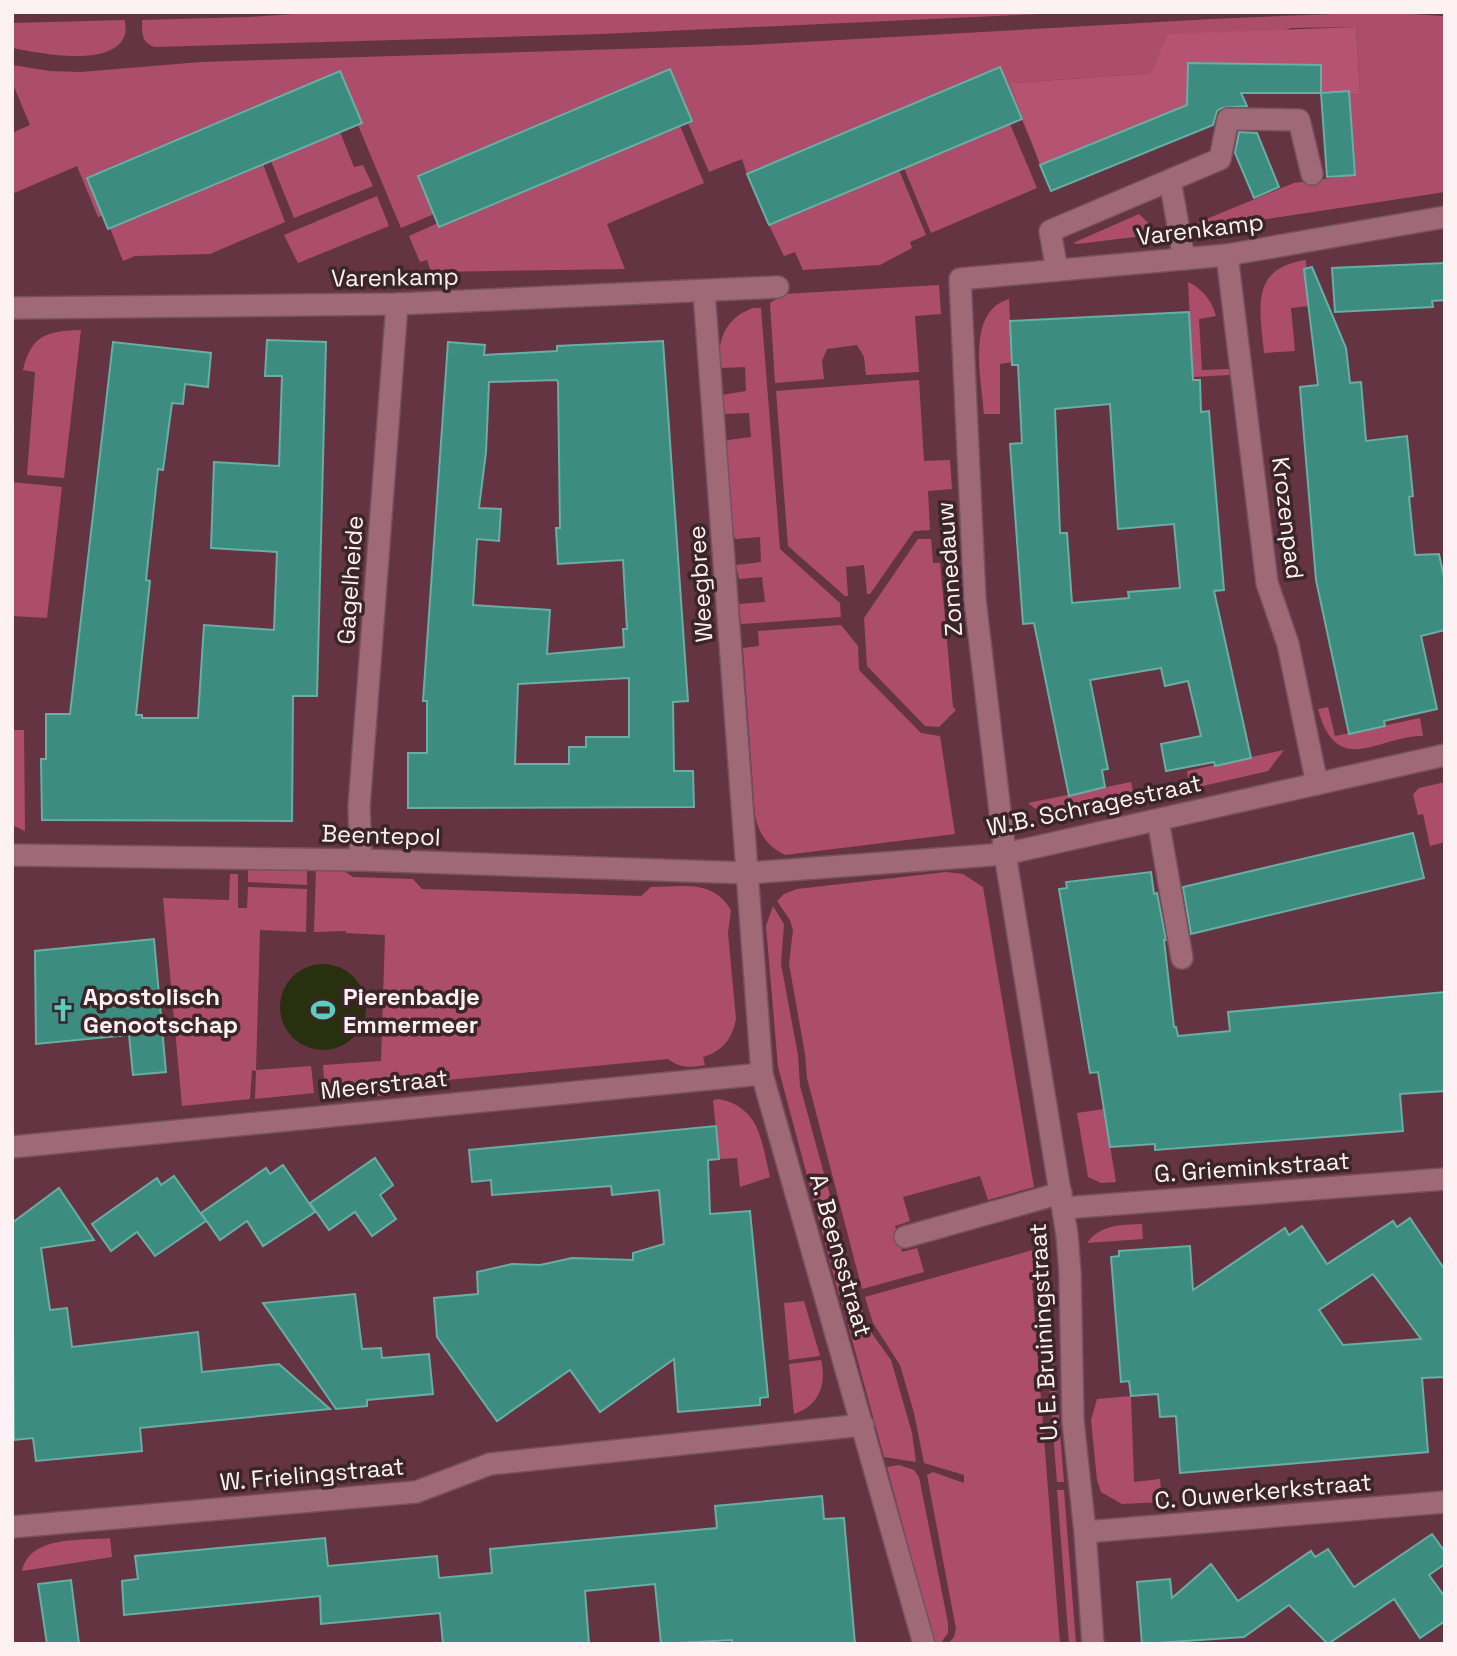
<svg xmlns="http://www.w3.org/2000/svg" width="1457" height="1656" font-family="'Space Grotesk',sans-serif">
<rect width="100%" height="100%" fill="#653443"/>
<g fill="#ad4d6c">
<path d="M323,12H1082L601,34L155,47C141,43 142,32 142,20L249,17Z"/>
<polygon points="1381,12 1443,16 1445,192 1187,231 1187,227 1294,183 1354,175 1349,95 1360,94 1356,27 1291,28 1151,73 1012,83 1040,163 1000,67 747,174 742,159 709,172 688,123 692,120 670,69 418,175 434,214 401,228 358,125 340,71 87,177 102,216 98,217 77,166 12,194 12,133 30,125 12,82 12,65 50,71 80,72 201,62 749,45 1212,19"/>
<path d="M125,20C125,26 127,32 124,37C110,68 39,53 12,48V23Z"/>
<polygon points="1010,124 1037,188 931,233 904,168"/>
<polygon points="680,126 704,183 607,224 625,269 431,272 427,260 420,262 409,236 438,223 440,227"/>
<polygon points="340,132 354,167 363,165 373,186 294,218 271,161"/>
<polygon points="263,164 285,222 210,254 135,256 123,261 110,228"/>
<polygon points="899,170 926,235 910,242 912,248 880,265 803,270 795,252 784,256 769,225"/>
<polygon points="377,196 389,226 298,263 284,235"/>
<polygon points="1139,214 1158,232 1158,234 1078,244 1073,243"/>
<path d="M1306,260L1309,306L1291,308L1295,351L1264,353C1260,309 1249,268 1306,260Z"/>
<path d="M1188,282C1203,289 1212,301 1216,316L1199,319L1202,370L1230,369V375L1193,377Z"/>
<polygon points="939,285 941,314 915,316 919,372 866,375 864,357 857,345 827,349 822,361 824,379 775,383 770,303 784,294"/>
<path d="M1009,299L1012,362L1000,364V414H984C982,380 965,312 1009,299Z"/>
<path d="M753,308H761L780,549L840,603L841,617L741,624L739,604L765,602L762,577L739,579L736,565L761,562L760,537L736,539L734,537L726,442L728,440L751,437L749,413L725,414L722,395L746,391L745,367L720,368C717,340 725,318 753,308Z"/>
<path d="M81,330L64,478L27,475L35,372L23,370C31,335 47,331 81,330Z"/>
<polygon points="919,380 924,461 950,460 952,489 928,491 930,530 914,531 870,594 867,594 864,565 846,567 848,596 845,596 788,546 776,391"/>
<polygon points="12,482 62,487 47,618 12,616"/>
<polygon points="918,539 931,539 933,563 940,563 953,707 956,710 939,727 925,726 867,666 864,618"/>
<path d="M841,625L858,646L859,670L921,733L940,736L955,834L785,855C768,847 758,833 755,815L743,648L759,646L758,631Z"/>
<path d="M1328,707L1335,736L1420,718L1423,736C1380,735 1337,780 1318,709Z"/>
<polygon points="12,730 24,730 25,831 12,825"/>
<polygon points="1284,750 1268,771 1190,789 1187,771"/>
<path d="M1131,782L1135,801C1104,807 1054,827 1028,803Z"/>
<polygon points="1445,782 1445,842 1430,846 1423,814 1418,815 1413,794 1419,788"/>
<polygon points="248,868 307,868 307,885 248,882"/>
<path d="M316,869H341L353,877L413,879L422,889L641,896L651,887C684,887 712,879 731,910L728,933L736,1019C732,1039 723,1051 703,1057L705,1065C690,1068 680,1068 668,1059L395,1085L388,1095L378,1096L368,1088L325,1092L323,1065L381,1061L385,935L346,933V931L314,932Z"/>
<polygon points="946,872 963,874 983,887 1034,1187 988,1200 980,1176 903,1197 910,1221 895,1226 902,1252 917,1248 924,1272 862,1289 807,1078 805,1054 789,964 793,930 790,920 777,901 784,894 797,889"/>
<polygon points="230,874 238,874 238,908 247,908 248,887 307,889 306,932 260,930 256,1070 311,1066 314,1093 255,1099 256,1071 252,1070 250,1099 182,1106 163,898 229,900"/>
<polygon points="773,906 784,924 781,964 798,1055 800,1086 856,1291 839,1295 778,1067 766,926"/>
<path d="M719,1099C761,1108 761,1141 770,1177L740,1187L737,1158L719,1159L713,1100Z"/>
<polygon points="1104,1109 1116,1182 1101,1183 1088,1177 1077,1113"/>
<path d="M1142,1224L1143,1239L1087,1243C1101,1224 1120,1225 1142,1224Z"/>
<polygon points="1040,1248 1043,1281 1032,1283 1060,1644 948,1644 954,1637 956,1629 927,1475 933,1472 964,1483 964,1475 924,1463 914,1413 900,1365 873,1323 865,1297"/>
<polygon points="1042,1298 1049,1298 1064,1482 1057,1482"/>
<polygon points="859,1299 868,1328 891,1360 912,1433 916,1462 884,1457 842,1303"/>
<polygon points="804,1301 820,1356 789,1360 784,1303"/>
<path d="M821,1360C827,1384 819,1406 794,1414L789,1364Z"/>
<polygon points="1131,1396 1134,1482 1160,1479 1162,1502 1122,1504 1101,1492 1097,1480 1091,1420 1097,1399"/>
<polygon points="899,1465 914,1470 919,1477 948,1623 948,1633 940,1644 935,1644 887,1467"/>
<polygon points="1057,1490 1064,1490 1076,1644 1069,1644"/>
<path d="M110,1538L112,1557L22,1571C30,1535 81,1541 110,1538Z"/>
</g>
<polygon fill="#b65272" points="1356,27 1360,94 1349,95 1348,91 1321,93 1219,80 1219,63 1189,63 1195,101 1040,165 1011,83 1151,73 1168,34"/>
<circle fill="#28300f" cx="323" cy="1007" r="43"/>
<g fill="#3c8c80" stroke="#69aea2" stroke-width="2" fill-rule="evenodd">
<polygon points="1188,63 1321,65 1321,93 1241,93 1247,106 1222,108 1217,111 1213,125 1051,191 1040,165 1187,105"/>
<polygon points="1000,67 1022,119 769,225 747,174"/>
<polygon points="670,69 692,121 439,227 418,176"/>
<polygon points="340,71 362,123 108,229 87,178"/>
<polygon points="1349,91 1355,175 1327,177 1321,93"/>
<polygon points="1239,132 1257,133 1279,187 1254,198 1235,153"/>
<polygon points="1445,263 1445,300 1432,301 1433,307 1335,312 1332,268"/>
<polygon points="1312,267 1346,348 1350,383 1361,382 1366,441 1407,436 1413,496 1409,497 1415,555 1439,554 1445,582 1445,630 1421,636 1437,709 1384,721 1385,726 1349,734 1316,580 1303,424 1300,387 1318,385 1304,269"/>
<path d="M1189,312L1193,380H1200L1201,412L1209,411L1212,448L1224,590L1214,591L1251,758L1215,766L1214,762L1166,771L1161,744L1201,736L1188,681L1165,686L1161,668L1090,680L1108,769L1102,770L1105,787L1069,796L1034,623L1023,624L1010,444L1022,443L1018,365H1012L1010,321ZM1110,404L1118,529L1174,524L1180,588L1128,592L1129,598L1072,603L1067,533H1060L1055,409Z"/>
<polygon points="267,340 326,342 317,696 293,696 292,821 42,820 41,759 46,759 46,714 70,714 113,342 211,353 208,387 185,384 183,404 172,403 163,470 158,469 152,525 146,580 150,581 136,715 142,715 142,718 198,718 204,625 274,630 277,552 211,548 214,462 279,466 282,376 265,376"/>
<path d="M663,341L688,701L673,702L674,771H693L694,807L408,808V753H427V701H423L448,342L485,345L484,355L557,351V346ZM557,380L558,382L560,528H556L558,564L623,560L627,629H623L624,647L547,654L550,610L473,605L477,539L499,541L501,509L479,508L486,452L489,382ZM629,678V737H586V747H569V764H515L518,684Z"/>
<polygon points="1413,833 1424,878 1191,934 1183,887"/>
<polygon points="1151,872 1154,894 1157,893 1166,940 1164,940 1174,1027 1176,1027 1178,1036 1230,1031 1228,1012 1445,992 1445,1091 1400,1094 1403,1131 1155,1150 1155,1144 1110,1147 1098,1072 1090,1073 1059,889 1067,888 1066,882"/>
<polygon points="154,939 166,1072 133,1075 129,1035 36,1044 35,951"/>
<polygon points="716,1126 719,1159 708,1160 710,1214 750,1211 768,1397 760,1398 760,1405 678,1412 674,1359 600,1412 570,1370 497,1421 437,1337 434,1298 478,1294 477,1272 512,1264 540,1265 572,1258 633,1260 633,1253 664,1244 659,1190 612,1195 611,1186 492,1195 491,1180 472,1182 469,1150"/>
<polygon points="375,1158 393,1185 380,1195 396,1219 372,1236 355,1212 329,1230 310,1203"/>
<polygon points="283,1165 315,1212 263,1246 247,1221 220,1240 201,1213 266,1168 270,1174"/>
<polygon points="174,1176 206,1221 155,1256 137,1232 111,1251 92,1224 157,1178 161,1185"/>
<polygon points="59,1188 94,1240 41,1248 50,1310 67,1308 72,1347 198,1332 202,1372 279,1364 330,1409 140,1428 142,1451 36,1461 33,1438 14,1440 12,1223"/>
<path d="M1410,1218L1445,1270V1377L1422,1378L1428,1452L1180,1473L1176,1416L1160,1417L1158,1394L1131,1396L1129,1381L1121,1382L1111,1257L1119,1256V1251L1190,1246L1193,1290L1285,1228L1289,1235L1302,1226L1327,1264L1393,1221L1397,1227ZM1373,1274L1421,1339L1343,1345L1319,1310Z"/>
<polygon points="355,1294 362,1349 381,1348 382,1358 429,1354 433,1394 367,1400 367,1406 336,1409 263,1303"/>
<polygon points="822,1496 824,1519 844,1518 855,1644 732,1644 732,1640 661,1644 655,1584 585,1591 589,1644 443,1644 440,1613 321,1624 320,1596 124,1615 122,1581 138,1579 135,1556 325,1538 328,1566 437,1556 439,1578 492,1573 490,1549 717,1528 715,1506"/>
<polygon points="1432,1534 1445,1552 1445,1564 1429,1575 1445,1597 1445,1621 1420,1638 1394,1599 1328,1644 1289,1605 1244,1637 1142,1644 1137,1582 1170,1579 1172,1598 1211,1564 1238,1601 1311,1551 1315,1557 1328,1549 1354,1587"/>
<polygon points="71,1580 79,1644 47,1644 38,1584"/>
</g>
<g fill="none" stroke-linecap="round" stroke-linejoin="round">
<g stroke="#77525e" stroke-width="24">
<g id="minor">
<polyline points="1170,180 1184,259"/>
<polyline points="1227,255 1267,583 1288,644 1317,784"/>
<polyline points="1057,270 1050,231 1220,159 1228,119 1299,120 1312,174"/>
<polyline points="704,292 762,1074 924,1644"/>
<polyline points="12,308 397,304 778,287"/>
<polyline points="1158,820 1182,958"/>
<polyline points="12,855 361,860 749,873 1005,854 1445,755"/>
<polyline points="361,860 359,807 397,304"/>
<polyline points="12,1147 762,1074"/>
<polyline points="1064,1208 1445,1179"/>
<polyline points="905,1237 1061,1193"/>
<polyline points="12,1527 416,1492 490,1464 863,1425"/>
<polyline points="1085,1532 1445,1502"/>
<polyline points="1093,1644 1085,1532 1073,1421 1070,1272 1067,1235 1005,854 975,600 960,279 1227,255 1445,217"/>
</g>
</g>
<use href="#minor" stroke="#9f6978" stroke-width="21"/>
</g>
<defs>
<g id="church-bare" transform="scale(1.89)"><path d="M-1.2-6h2.4v3.5h3.3v2.4h-3.3V6h-2.4V-.1h-3.3v-2.4h3.3Z" fill="#5acebd" stroke="#3b242a" stroke-width="2.5" paint-order="stroke"/></g>
<g id="stadium-bare" transform="scale(1.89)"><path d="M0-5a6.5 5 0 1 0 0 10a6.5 5 0 1 0 0-10ZM-3.5-1.8h7v3.6h-7Z" fill="#5acebd" stroke="#3b242a" stroke-width="2.5" paint-order="stroke"/></g>
</defs>
<g fill-rule="evenodd">
<use href="#church-bare" x="63" y="1010"/>
<use href="#stadium-bare" x="323" y="1010"/>
</g>
<g text-anchor="middle" dominant-baseline="central" stroke-width="7" stroke-linejoin="round" paint-order="stroke">
<g font-size="24" fill="#fdf1f3" stroke="#3b242a">
<text transform="translate(1200 229) rotate(-7)">Varenkamp</text>
<text transform="translate(395 277) rotate(-1)">Varenkamp</text>
<text transform="translate(1288 518) rotate(83)">Krozenpad</text>
<text transform="translate(949 569) rotate(-94)">Zonnedauw</text>
<text transform="translate(350 580) rotate(-86)">Gagelheide</text>
<text transform="translate(700 584) rotate(-94)">Weegbree</text>
<text transform="translate(1094 805) rotate(-12)">W.B. Schragestraat</text>
<text transform="translate(381 835) rotate(2)">Beentepol</text>
<text transform="translate(384 1084) rotate(-6)">Meerstraat</text>
<text transform="translate(1252 1167) rotate(-4)">G. Grieminkstraat</text>
<text transform="translate(841 1255) rotate(74)">A. Beensstraat</text>
<text transform="translate(1043 1332) rotate(-93)">U. E. Bruiningstraat</text>
<text transform="translate(312 1474) rotate(-5)">W. Frielingstraat</text>
<text transform="translate(1263 1491) rotate(-5)">C. Ouwerkerkstraat</text>
</g>
<g font-size="24" font-weight="bold" fill="#fdf1f3" stroke="#3b242a" text-anchor="start">
<text x="83" y="996">Apostolisch<tspan x="83" dy="28">Genootschap</tspan></text>
<text x="343" y="996">Pierenbadje<tspan x="343" dy="28">Emmermeer</tspan></text>
</g>
</g>
<rect width="1457" height="1656" fill="none" stroke="#fdf1f3" stroke-width="28"/>
</svg>
